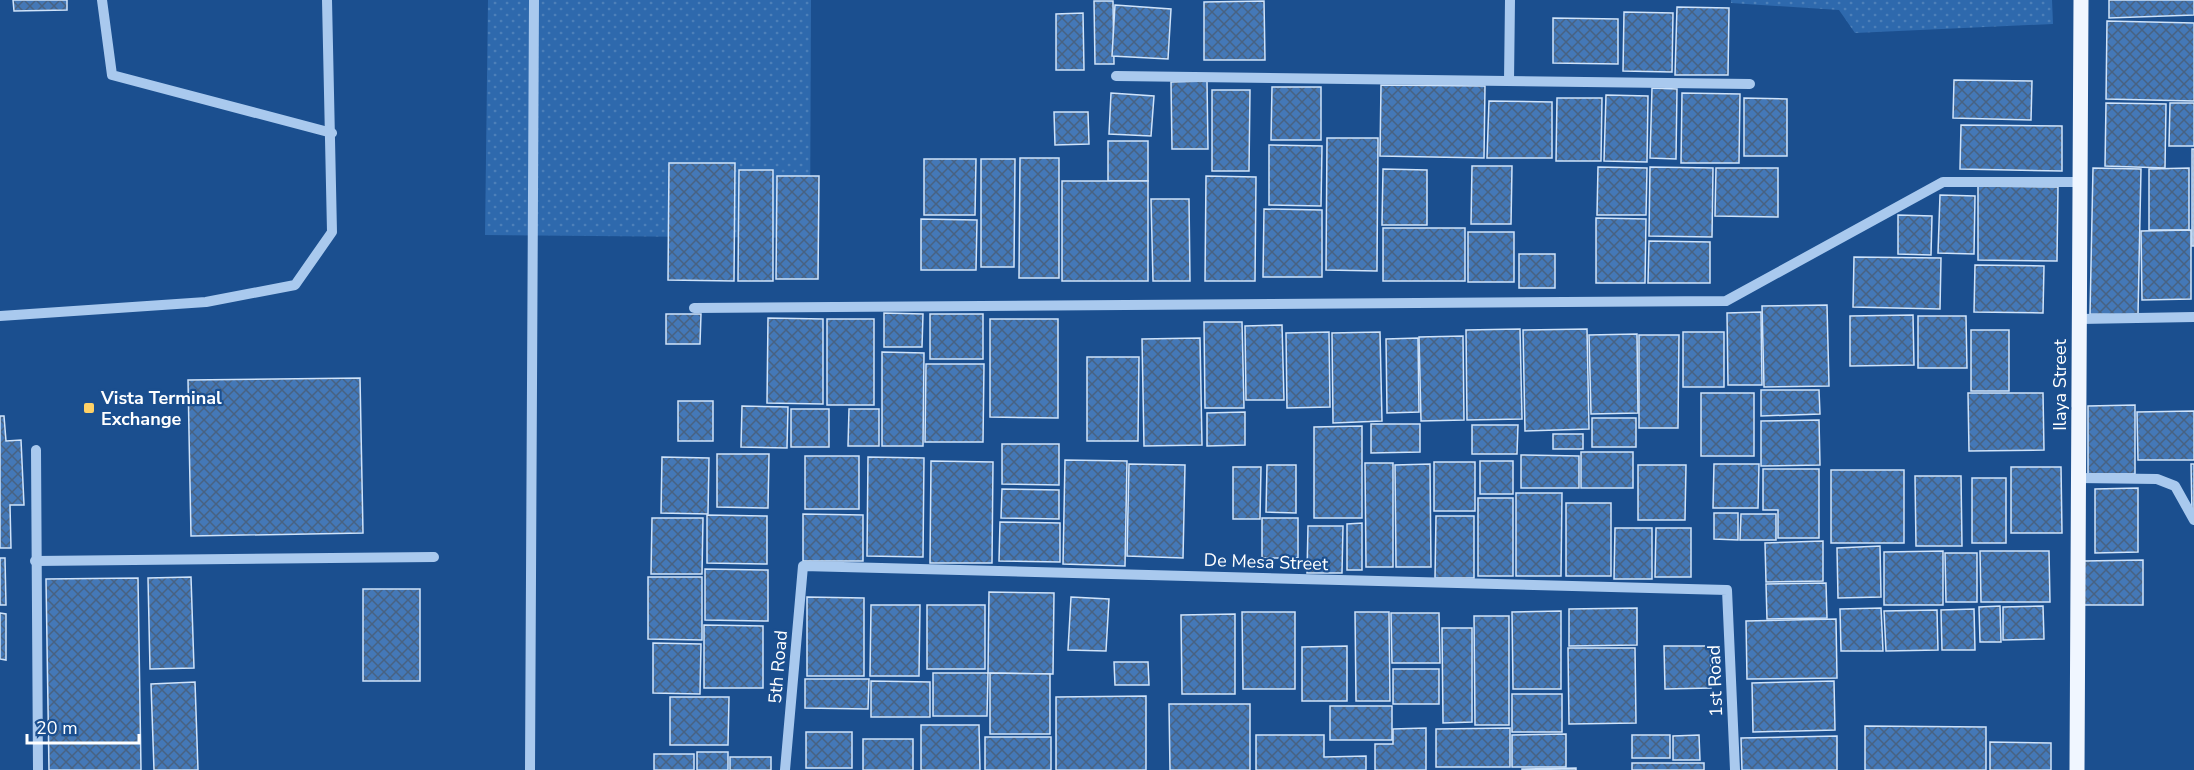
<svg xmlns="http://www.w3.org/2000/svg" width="2194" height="770" font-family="'Nunito Sans',sans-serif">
<defs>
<pattern id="grass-dots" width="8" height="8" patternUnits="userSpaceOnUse" patternTransform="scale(1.5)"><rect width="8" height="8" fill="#2e69ad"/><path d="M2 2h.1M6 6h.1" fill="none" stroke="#4d80b9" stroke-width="1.8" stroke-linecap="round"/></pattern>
<pattern id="building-cross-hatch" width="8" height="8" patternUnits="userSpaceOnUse" patternTransform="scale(1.5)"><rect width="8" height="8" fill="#4478b7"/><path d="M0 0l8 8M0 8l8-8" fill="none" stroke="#486282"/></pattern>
</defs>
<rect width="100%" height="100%" fill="#1b4f8f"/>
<g fill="url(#grass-dots)">
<polygon points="488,0 811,0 810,238 485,235"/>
<polygon points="1731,0 2052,0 2053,24 1855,33 1839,10 1731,3"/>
</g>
<g fill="url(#building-cross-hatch)" stroke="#cfe3fa" stroke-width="1.5">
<polygon points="13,0 67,0 67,10 14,11"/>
<polygon points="2109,0 2194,0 2194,15 2109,18"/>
<polygon points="1094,1 1113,1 1114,64 1095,64"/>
<polygon points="1264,1 1265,60 1204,60 1204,2"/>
<polygon points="1115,5 1171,9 1168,59 1112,56"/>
<polygon points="1677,7 1729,8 1728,75 1675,75"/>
<polygon points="1624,12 1673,13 1672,72 1623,71"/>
<polygon points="1083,13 1084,70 1056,70 1056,14"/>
<polygon points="1553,18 1618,19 1618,64 1553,63"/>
<polygon points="2107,21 2194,23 2194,101 2106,99"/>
<polygon points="1954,80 2032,81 2031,120 1953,118"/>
<polygon points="1207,81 1208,149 1172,149 1171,82"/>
<polygon points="1381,85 1485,86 1484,158 1380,156"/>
<polygon points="1272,87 1321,87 1321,140 1271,140"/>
<polygon points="1652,88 1677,89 1676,159 1650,158"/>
<polygon points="1212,90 1250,90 1249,171 1212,171"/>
<polygon points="1111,93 1154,96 1151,136 1109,134"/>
<polygon points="1682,93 1740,94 1739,163 1681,163"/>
<polygon points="1606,95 1648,96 1647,162 1604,161"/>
<polygon points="1557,98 1602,98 1601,161 1556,161"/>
<polygon points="1744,98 1787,99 1787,156 1744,156"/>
<polygon points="1489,101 1552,102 1552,158 1487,158"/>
<polygon points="2106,103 2166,104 2165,168 2105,166"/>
<polygon points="2170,103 2194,103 2194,146 2169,146"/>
<polygon points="1054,112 1088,112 1089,144 1055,145"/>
<polygon points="1961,125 2062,126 2062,171 1960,169"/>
<polygon points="1327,138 1378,138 1377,271 1326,270"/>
<rect x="1108" y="141" width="40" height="40"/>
<polygon points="1269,145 1322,146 1321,206 1269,205"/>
<rect x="2192" y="149" width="2" height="97"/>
<polygon points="1020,158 1059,158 1059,278 1019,278"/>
<polygon points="924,159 976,159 975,215 924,215"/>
<polygon points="981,159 1015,159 1014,267 981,267"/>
<polygon points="669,163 735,163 734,281 668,280"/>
<polygon points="1472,166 1512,166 1511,224 1471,224"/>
<polygon points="1598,167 1647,168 1646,215 1597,215"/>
<polygon points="1650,167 1713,168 1712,237 1649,236"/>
<polygon points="1716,168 1778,168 1778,217 1715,216"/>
<polygon points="2093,168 2141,169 2138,315 2090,314"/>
<polygon points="2189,168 2189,230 2149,230 2149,169"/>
<polygon points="1383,169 1427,170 1427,225 1382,225"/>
<polygon points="739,170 773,170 773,281 738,281"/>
<polygon points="777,176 819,176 818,279 776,279"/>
<polygon points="1206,176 1256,177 1255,281 1205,281"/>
<rect x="1062" y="181" width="86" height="100"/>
<polygon points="1978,186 2058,187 2057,261 1978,260"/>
<polygon points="1940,195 1975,196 1974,254 1938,253"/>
<polygon points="1151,199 1189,199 1190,281 1153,281"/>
<polygon points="1264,209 1322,210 1322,277 1263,277"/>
<polygon points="1898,215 1932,216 1931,255 1898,254"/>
<polygon points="1596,218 1646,219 1645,283 1596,283"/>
<polygon points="921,219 977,220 976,270 921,270"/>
<rect x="1383" y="228" width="82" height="53"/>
<polygon points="2191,230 2191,299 2142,300 2141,231"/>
<rect x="1468" y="232" width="46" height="50"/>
<polygon points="1649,241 1710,242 1710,283 1648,283"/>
<rect x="1519" y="254" width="36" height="34"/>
<polygon points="1854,257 1941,258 1940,309 1853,307"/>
<polygon points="1975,265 2044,266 2043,313 1974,312"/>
<polygon points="1827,305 1829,386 1764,387 1762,306"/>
<polygon points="1761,312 1762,385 1728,385 1727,313"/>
<polygon points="884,313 923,314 922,347 884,347"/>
<polygon points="666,314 701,314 700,344 666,344"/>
<rect x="930" y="314" width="53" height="45"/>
<polygon points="1913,315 1914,365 1850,366 1850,316"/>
<polygon points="1918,316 1966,316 1967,368 1918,368"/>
<polygon points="768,318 823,319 823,404 767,403"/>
<rect x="827" y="319" width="47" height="86"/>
<polygon points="990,319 1058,319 1058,418 990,417"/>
<polygon points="1204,322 1242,322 1244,408 1205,408"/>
<polygon points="1282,325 1284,400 1246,400 1245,326"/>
<polygon points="1520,329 1522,419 1467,420 1466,330"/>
<polygon points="1587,329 1589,429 1525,431 1523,330"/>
<rect x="1971" y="330" width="38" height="61"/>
<polygon points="1329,332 1330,407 1287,408 1286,333"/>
<polygon points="1380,332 1382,421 1333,423 1332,333"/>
<rect x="1683" y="332" width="41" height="55"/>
<polygon points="1637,334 1638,413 1591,414 1589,335"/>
<polygon points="1639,335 1679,335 1678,428 1639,428"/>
<polygon points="1463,336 1464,420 1421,421 1419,337"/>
<polygon points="1200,338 1202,445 1144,446 1142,339"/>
<polygon points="1418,338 1419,412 1387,413 1386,339"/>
<polygon points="882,352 924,353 923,446 882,446"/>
<polygon points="1087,357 1139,357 1138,441 1087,441"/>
<polygon points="926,364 984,364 983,442 925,442"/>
<polygon points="360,378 363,533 191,536 188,380"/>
<polygon points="1761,390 1819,390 1820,414 1761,416"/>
<rect x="1701" y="393" width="53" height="63"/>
<polygon points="1968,393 2043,393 2044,450 1969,451"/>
<rect x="678" y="401" width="35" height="40"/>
<polygon points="2135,405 2135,474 2088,474 2088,406"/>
<polygon points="742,406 788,407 787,448 741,447"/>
<rect x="791" y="409" width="38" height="38"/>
<polygon points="849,409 879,409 879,446 848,446"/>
<polygon points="2194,411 2194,460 2138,460 2137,412"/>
<polygon points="1245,412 1245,445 1207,446 1207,413"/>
<polygon points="0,416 4,416 6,441 21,440 24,505 10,505 11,548 0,548"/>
<rect x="1592" y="418" width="44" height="29"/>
<polygon points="1819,420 1820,465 1761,466 1761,421"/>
<polygon points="1371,424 1420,424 1420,452 1371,453"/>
<polygon points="1472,425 1518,425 1517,454 1472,454"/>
<polygon points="1362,426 1362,518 1314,518 1314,427"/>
<rect x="1553" y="434" width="30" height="15"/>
<polygon points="1002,444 1059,444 1059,485 1002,484"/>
<rect x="1581" y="452" width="52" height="36"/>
<polygon points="717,454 769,454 768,508 717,507"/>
<polygon points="1521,455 1579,456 1579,488 1521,488"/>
<rect x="805" y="456" width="54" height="53"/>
<polygon points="662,457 709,458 708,514 661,513"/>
<polygon points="868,457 924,458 923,557 867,556"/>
<polygon points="1065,460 1127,461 1125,566 1063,564"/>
<polygon points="931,461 993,462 992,563 930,563"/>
<rect x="1480" y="461" width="33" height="33"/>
<rect x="1434" y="462" width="41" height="49"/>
<polygon points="1365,463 1393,463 1393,567 1366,567"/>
<polygon points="1129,464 1185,465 1183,558 1127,556"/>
<polygon points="1430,464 1431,567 1396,567 1395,465"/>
<polygon points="1714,464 1759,464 1758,508 1713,508"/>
<polygon points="2191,464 2194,464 2194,513 2192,513"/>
<polygon points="1267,465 1296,465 1296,513 1266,512"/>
<polygon points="1638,465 1686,465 1685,520 1638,520"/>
<polygon points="1233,467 1261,467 1260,519 1233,519"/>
<polygon points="2011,467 2061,467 2062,533 2011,533"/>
<polygon points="1763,469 1819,469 1819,538 1778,538 1778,510 1763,510"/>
<rect x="1831" y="470" width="73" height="73"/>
<polygon points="1915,476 1961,476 1962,546 1916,546"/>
<rect x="1972" y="478" width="34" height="65"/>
<polygon points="2138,488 2138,552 2095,553 2095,489"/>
<polygon points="1002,489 1059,490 1059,519 1001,518"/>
<polygon points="1516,493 1562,493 1561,576 1516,576"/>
<rect x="1478" y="498" width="35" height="78"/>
<rect x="1566" y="503" width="45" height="73"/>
<polygon points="1714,513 1738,513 1738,540 1714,539"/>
<polygon points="803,514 863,515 863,561 803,561"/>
<polygon points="1741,514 1776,514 1776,540 1740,540"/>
<polygon points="707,515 767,516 767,564 707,563"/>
<polygon points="1436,516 1474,516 1474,578 1435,578"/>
<polygon points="652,518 703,518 702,574 651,574"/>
<rect x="1262" y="518" width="36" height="40"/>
<polygon points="1000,522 1060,523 1060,562 999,561"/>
<polygon points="1362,523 1362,570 1347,570 1347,524"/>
<polygon points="1308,526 1343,526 1342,573 1307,573"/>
<polygon points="1615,528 1652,528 1652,579 1614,579"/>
<polygon points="1656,528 1691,528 1691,577 1655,577"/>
<polygon points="1823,541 1823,581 1766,582 1765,543"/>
<polygon points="1880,546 1881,597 1838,598 1837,548"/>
<polygon points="1943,551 1943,605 1884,605 1884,552"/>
<polygon points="1980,551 2049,551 2050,602 1981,602"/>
<polygon points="1945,553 1977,553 1977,602 1946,602"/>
<polygon points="0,558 5,558 6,605 0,605"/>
<polygon points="2143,560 2143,605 2084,605 2084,561"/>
<polygon points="705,569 768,570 768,621 705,620"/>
<polygon points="191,577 194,668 150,669 148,578"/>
<polygon points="648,577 702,577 702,640 648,639"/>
<polygon points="138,578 141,770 49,770 46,579"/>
<polygon points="1826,583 1827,618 1767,619 1766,584"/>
<rect x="363" y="589" width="57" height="92"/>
<polygon points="989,592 1054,593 1053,674 988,673"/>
<polygon points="807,597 864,598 864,676 807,676"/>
<polygon points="1071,597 1109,599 1106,651 1068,650"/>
<polygon points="871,605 920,605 919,676 870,676"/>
<rect x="927" y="605" width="58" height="64"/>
<polygon points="2000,606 2001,642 1980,642 1979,607"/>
<polygon points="2043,606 2044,639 2003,640 2003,607"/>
<polygon points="1637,608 1637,645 1569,646 1569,609"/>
<polygon points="1881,608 1883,651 1841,651 1840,609"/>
<polygon points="1974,609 1975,650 1942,650 1941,610"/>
<polygon points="1937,610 1938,650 1886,651 1884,611"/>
<polygon points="1561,611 1561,689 1513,689 1512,612"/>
<polygon points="1242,612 1295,612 1295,689 1243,689"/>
<polygon points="1355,612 1389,612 1390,701 1356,701"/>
<polygon points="0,613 6,614 6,660 0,659"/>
<polygon points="1391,613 1439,613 1440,663 1392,663"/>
<polygon points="1235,614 1235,694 1182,694 1181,615"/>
<polygon points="1474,616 1509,616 1509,725 1475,725"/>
<polygon points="1836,619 1837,678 1747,679 1746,621"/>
<polygon points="704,625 763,626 763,688 704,688"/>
<polygon points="1442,628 1472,628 1472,722 1443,723"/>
<polygon points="653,643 701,644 700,694 653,693"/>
<polygon points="1347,646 1347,701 1302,701 1302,647"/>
<polygon points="1664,646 1711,646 1711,688 1665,689"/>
<polygon points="1568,648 1635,648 1636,723 1569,724"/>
<polygon points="1114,662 1148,662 1149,685 1115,685"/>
<rect x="1393" y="669" width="46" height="35"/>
<polygon points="933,673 988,673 987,716 933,716"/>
<polygon points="990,673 1050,674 1050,734 990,734"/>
<polygon points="805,679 869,679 868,709 805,708"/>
<polygon points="871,681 930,682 930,717 871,717"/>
<polygon points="1834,681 1835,730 1753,732 1752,683"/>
<polygon points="195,682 198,770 154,770 151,684"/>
<rect x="1512" y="694" width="50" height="38"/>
<polygon points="1146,696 1146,770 1056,770 1056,697"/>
<polygon points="670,697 729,697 728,745 670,745"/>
<polygon points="1169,704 1250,704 1250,770 1170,770"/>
<rect x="1330" y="706" width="62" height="34"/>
<polygon points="921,725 979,725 980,770 921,770"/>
<polygon points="1865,726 1986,727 1986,770 1865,770"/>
<polygon points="1426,728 1426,770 1375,770 1375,744 1393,744 1393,729"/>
<polygon points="1510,728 1510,767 1436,767 1436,729"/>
<rect x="806" y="732" width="46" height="36"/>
<polygon points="1566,734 1566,767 1512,767 1512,735"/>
<polygon points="1256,735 1324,735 1324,757 1366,756 1366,770 1256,770"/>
<rect x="1632" y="735" width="38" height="23"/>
<polygon points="1699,735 1700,760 1673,760 1673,736"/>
<polygon points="1837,736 1837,770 1742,770 1741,738"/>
<rect x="985" y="737" width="66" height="33"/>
<rect x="863" y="739" width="50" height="31"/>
<polygon points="1990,742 2051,743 2051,770 1990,770"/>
<rect x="697" y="752" width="31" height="18"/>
<rect x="654" y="754" width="40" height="16"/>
<rect x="730" y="757" width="41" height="13"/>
<rect x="1632" y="763" width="72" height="7"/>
<polygon points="1576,768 1576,770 1522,770 1522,769"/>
</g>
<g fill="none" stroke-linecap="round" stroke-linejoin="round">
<g stroke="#a9c9ee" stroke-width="10">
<polyline points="102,0 112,75 332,133"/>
<polyline points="1116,76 1750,84"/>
<polyline points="1509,81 1510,0"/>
<polyline points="694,308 1726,301 1943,182 2080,182"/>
<polyline points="0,316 206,302 295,285 332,232 327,0"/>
<polyline points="2080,319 2194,317"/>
<polyline points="36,450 38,770"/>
<polyline points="2079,478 2157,479 2175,486 2194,520"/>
<polyline points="35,561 434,557"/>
<polyline points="530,770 534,0"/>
<polyline points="785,770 803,566 1727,590 1735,770"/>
</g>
<polyline stroke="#f0f6ff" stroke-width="15" points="2077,770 2081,0"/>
</g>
<rect fill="#ffd166" stroke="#1b4f8f" stroke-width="2" x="83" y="402" width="12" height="12" rx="3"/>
<g text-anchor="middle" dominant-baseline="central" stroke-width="4.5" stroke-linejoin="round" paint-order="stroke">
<g font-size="18" fill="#fff" stroke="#1b4f8f">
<text transform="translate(2060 385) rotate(-90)">Ilaya Street</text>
<text transform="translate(1266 562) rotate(2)">De Mesa Street</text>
<text transform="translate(778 667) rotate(-85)">5th Road</text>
<text transform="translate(1715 681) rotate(-92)">1st Road</text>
</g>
<g font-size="18" font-weight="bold" fill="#fff" stroke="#1b4f8f" text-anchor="start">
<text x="101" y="398">Vista Terminal<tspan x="101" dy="21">Exchange</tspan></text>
</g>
</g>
<path d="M27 734v9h112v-9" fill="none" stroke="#ffffff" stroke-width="3"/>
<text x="36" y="734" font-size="18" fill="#ffffff" stroke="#1b4f8f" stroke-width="4.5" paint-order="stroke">20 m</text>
</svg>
